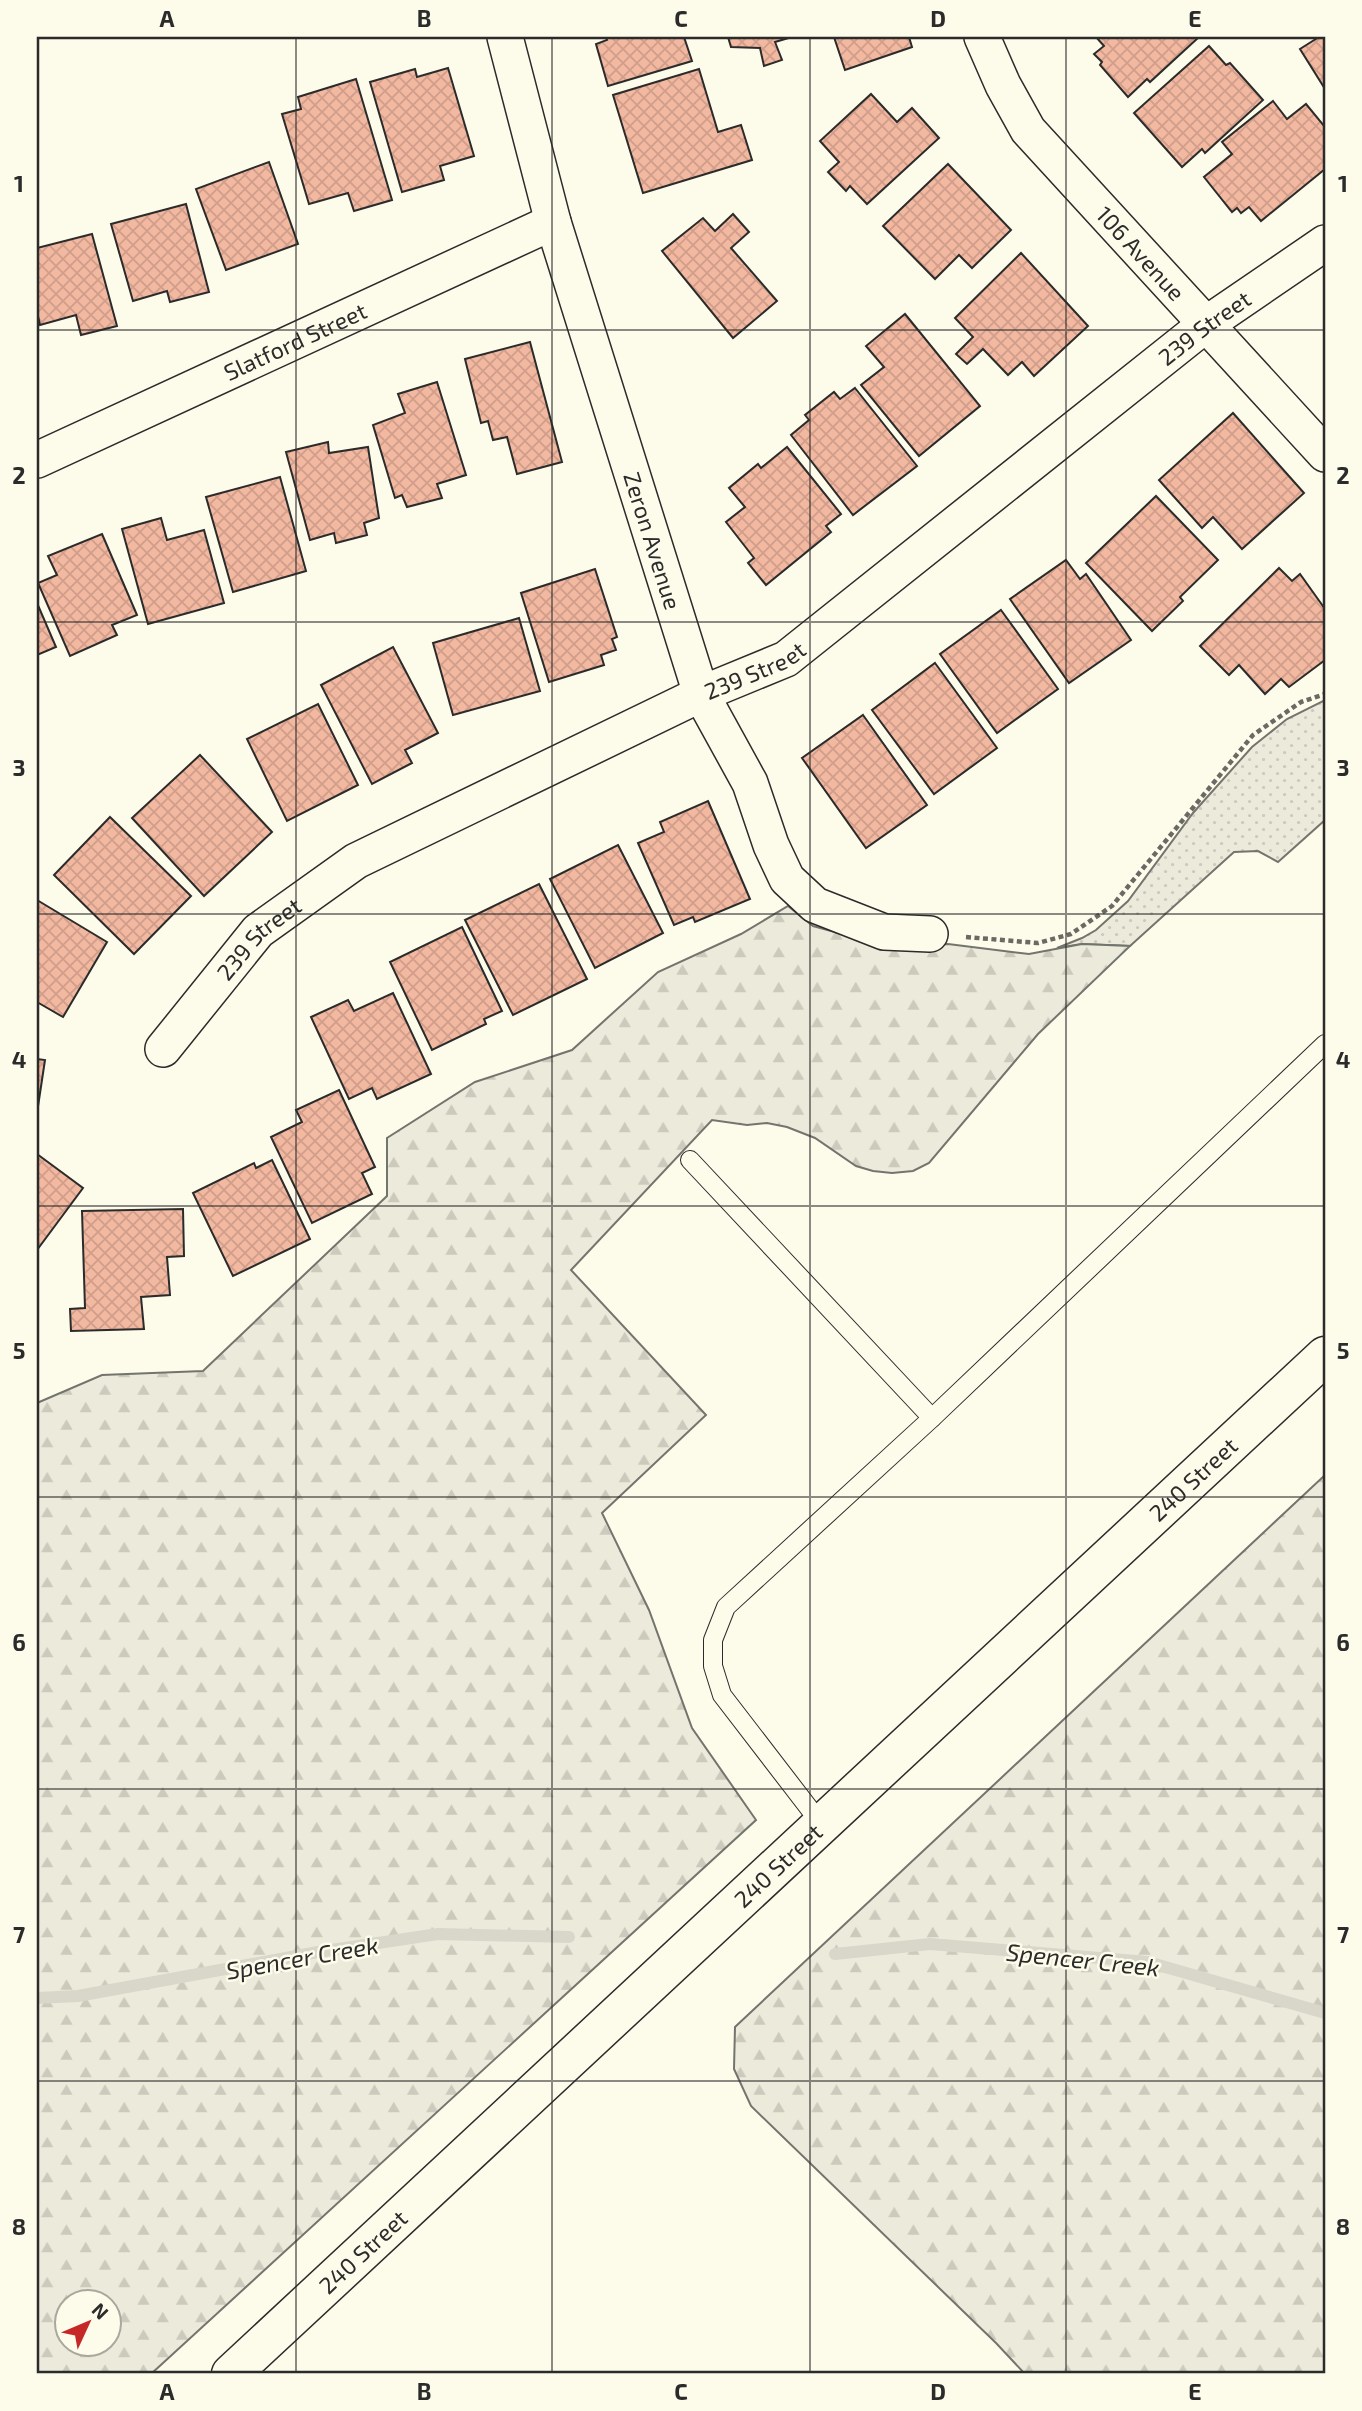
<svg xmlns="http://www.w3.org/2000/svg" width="1362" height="2411" font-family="'Exo 2',sans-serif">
<defs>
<pattern id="grass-dots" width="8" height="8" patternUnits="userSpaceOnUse" patternTransform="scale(1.75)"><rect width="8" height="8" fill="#ecebdb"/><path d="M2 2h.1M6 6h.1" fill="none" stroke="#cbcabc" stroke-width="1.8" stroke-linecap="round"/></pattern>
<pattern id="forest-firs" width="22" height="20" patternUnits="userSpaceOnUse" patternTransform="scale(1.75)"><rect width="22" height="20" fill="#ecebdb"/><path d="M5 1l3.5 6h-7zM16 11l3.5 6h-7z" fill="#cbcabc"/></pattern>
<pattern id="building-cross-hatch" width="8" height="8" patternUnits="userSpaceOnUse" patternTransform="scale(1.75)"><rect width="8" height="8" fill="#f2b8a0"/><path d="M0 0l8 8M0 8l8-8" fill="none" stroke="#d09e8a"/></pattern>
</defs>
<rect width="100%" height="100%" fill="#fdfbea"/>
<polygon fill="url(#grass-dots)" stroke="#74746e" stroke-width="2" points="1325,700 1325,820 1278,862 1258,851 1234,852 1130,946 1082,944 1057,948 1082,938 1096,930 1128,901 1193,813 1252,747 1287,719"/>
<g fill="url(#forest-firs)" stroke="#74746e" stroke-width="2" fill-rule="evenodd">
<path d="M788,906L813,926L886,946L948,944L1029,954L1082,944L1130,946L1038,1034L929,1163L913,1171L892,1173L873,1171L856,1166L815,1138L787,1127L767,1123L747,1125L712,1120L571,1270L706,1415L602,1513L649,1610L692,1728L756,1820L151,2374H37V1403L102,1375L203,1371L387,1196V1138L475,1082L572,1050L658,972L741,934ZM66,2302H108V2344H66Z"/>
<polygon points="1325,1475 1325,2374 1025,2374 996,2343 751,2106 734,2069 735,2027"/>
</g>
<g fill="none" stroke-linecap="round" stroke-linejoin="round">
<g stroke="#d8d7c9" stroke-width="12">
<polyline points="835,1954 930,1944 1148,1962 1325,2013"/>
<polyline points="37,1998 78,1996 318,1952 438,1934 569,1937"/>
</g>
</g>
<g fill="url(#building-cross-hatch)" stroke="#2b2b2b" stroke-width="2">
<polygon points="606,37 684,37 692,61 608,86 596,44 607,40"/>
<polygon points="728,37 792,37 775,42 782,60 764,66 760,48 731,47"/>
<polygon points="834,37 909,37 912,47 845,70"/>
<polygon points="1096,37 1199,37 1150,82 1147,79 1128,97 1100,65 1102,62 1094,54 1104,46"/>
<polygon points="1319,37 1325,37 1325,89 1300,49"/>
<polygon points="1209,46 1226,65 1230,63 1263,100 1205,153 1202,149 1182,167 1134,113"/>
<polygon points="448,68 474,156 440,166 444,180 402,192 370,82 415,69 417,77"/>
<polygon points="699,69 718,132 741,125 752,160 643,193 613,95"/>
<polygon points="356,79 392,200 354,211 348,193 309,204 282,114 301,109 298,97"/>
<polygon points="871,94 897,122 912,108 939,138 867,204 850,186 846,191 828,172 839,162 820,141"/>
<polygon points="1273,101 1287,119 1306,104 1325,127 1325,169 1261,221 1249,207 1241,213 1237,208 1232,212 1204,177 1232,154 1222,142"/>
<polygon points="269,162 298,244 226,270 196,189"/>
<polygon points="948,164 1011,230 972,268 959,255 935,279 883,226"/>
<polygon points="186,204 209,292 170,302 167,291 133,301 111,224"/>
<polygon points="733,214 749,232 731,248 777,301 733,338 662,251 703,218 715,231"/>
<polygon points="92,234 117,326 81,335 76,315 40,325 37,312 37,248"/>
<polygon points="1021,253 1088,326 1034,376 1022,362 1008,375 983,349 967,364 956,354 973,337 955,318"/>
<polygon points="905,314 980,406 919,456 861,385 884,367 866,346"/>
<polygon points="530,342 562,462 517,474 507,437 493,440 488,421 481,423 465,359"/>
<polygon points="437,382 466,475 437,484 442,498 407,507 402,495 395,498 373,425 405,413 398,394"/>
<polygon points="855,388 917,466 853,515 791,435 809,420 805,415 834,392 840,399"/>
<polygon points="1233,413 1304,493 1242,549 1213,517 1202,528 1159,480"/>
<polygon points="328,442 329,453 368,447 379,518 364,523 367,535 336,543 334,533 310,540 286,452"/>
<polygon points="787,447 841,514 826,526 831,532 766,585 748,563 754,558 726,522 745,507 729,488 758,464 761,468"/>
<polygon points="280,477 306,571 233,592 206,497"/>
<polygon points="1156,496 1218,560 1180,597 1183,601 1152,631 1086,563"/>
<polygon points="161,518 167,540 204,530 224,603 148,624 122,529"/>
<polygon points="102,534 137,615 112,625 117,635 70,656 38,583 57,575 48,556"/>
<polygon points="1066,560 1080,579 1086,574 1131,640 1069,683 1010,599"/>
<polygon points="1279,568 1292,581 1300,574 1325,609 1325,660 1289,687 1281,679 1265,694 1239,665 1229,675 1200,646"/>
<polygon points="595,569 617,637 612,639 616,650 601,655 604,665 549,682 521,593"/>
<polygon points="37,603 56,647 37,655"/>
<polygon points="1001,610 1058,689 997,733 940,654"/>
<polygon points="519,618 540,691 453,715 433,643"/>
<polygon points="393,647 438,733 405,750 412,763 372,784 321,685"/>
<polygon points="935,663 997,748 934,794 872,710"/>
<polygon points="318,704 358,785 287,821 247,739"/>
<polygon points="863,715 927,805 866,848 802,758"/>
<polygon points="200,755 272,832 204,896 132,818"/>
<polygon points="708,801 750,899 695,922 693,917 674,925 638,843 664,832 660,822"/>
<polygon points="110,817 191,896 134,954 54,875"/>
<polygon points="618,845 663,933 595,968 550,879"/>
<polygon points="539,884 587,979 513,1015 465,920"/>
<polygon points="37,900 107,942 63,1017 37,1002"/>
<polygon points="462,927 502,1011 484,1019 486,1024 432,1050 390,962"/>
<polygon points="393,993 431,1074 377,1099 372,1088 349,1099 311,1017 348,1000 354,1011"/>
<polygon points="37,1059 45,1060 37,1113"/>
<polygon points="339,1090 375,1167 362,1173 372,1194 312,1223 271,1137 302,1122 296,1110"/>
<polygon points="37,1154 83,1188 37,1250"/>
<polygon points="272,1160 310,1239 233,1276 193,1193 254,1163 256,1168"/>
<polygon points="183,1209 184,1256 167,1257 170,1295 141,1297 144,1329 71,1331 70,1309 85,1308 82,1211"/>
</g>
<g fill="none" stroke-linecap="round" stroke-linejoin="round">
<g stroke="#2b2b2b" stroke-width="20">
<g id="lane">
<polyline points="690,1160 932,1418"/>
<polyline points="822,1825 722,1695 713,1666 713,1640 726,1607 932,1418 1325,1044"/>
</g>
</g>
<g stroke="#2b2b2b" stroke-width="38">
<g id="street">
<path id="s1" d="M505,37L553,222L701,694L750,783L771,845L787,879L815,905L884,932L930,934"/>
<path id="s2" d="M982,37L1003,85L1028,130L1325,454"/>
<path id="s3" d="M37,460L553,222"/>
<path id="s4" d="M163,1049L258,931L356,861L701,694L786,659L1205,325L1325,243"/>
</g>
</g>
<g stroke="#2b2b2b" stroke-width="41">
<g id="secondary">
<path id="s5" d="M231,2374L1325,1356"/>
</g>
</g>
<polyline stroke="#6a6964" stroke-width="4.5" stroke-dasharray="5 3.5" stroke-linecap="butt" points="966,937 1038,943 1071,934 1112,906 1253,735 1301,702 1325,694"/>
<use href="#lane" stroke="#fdfbea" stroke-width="18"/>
<use href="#street" stroke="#fdfbea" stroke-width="35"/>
<use href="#secondary" stroke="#fdfbea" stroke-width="38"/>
</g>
<path fill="none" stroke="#2b2b2b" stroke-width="2" stroke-opacity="0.55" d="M296,37V2374M552,37V2374M810,37V2374M1066,37V2374M37,330H1325M37,622H1325M37,914H1325M37,1206H1325M37,1497H1325M37,1789H1325M37,2081H1325"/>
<g text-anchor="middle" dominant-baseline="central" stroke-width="5" stroke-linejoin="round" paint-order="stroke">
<g font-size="23" fill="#2b2b2b" stroke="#fdfbea">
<text stroke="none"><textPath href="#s2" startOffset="271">106 Avenue</textPath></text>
<text stroke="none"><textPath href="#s4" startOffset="1281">239 Street</textPath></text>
<text stroke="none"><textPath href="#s3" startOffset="284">Slatford Street</textPath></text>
<text stroke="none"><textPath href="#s1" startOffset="525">Zeron Avenue</textPath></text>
<text stroke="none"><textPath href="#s4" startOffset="714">239 Street</textPath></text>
<text stroke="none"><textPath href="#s4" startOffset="147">239 Street</textPath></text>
<text stroke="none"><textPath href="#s5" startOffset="1314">240 Street</textPath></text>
<text stroke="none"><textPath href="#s5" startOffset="747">240 Street</textPath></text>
<text stroke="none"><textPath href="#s5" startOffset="180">240 Street</textPath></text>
</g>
<g font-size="24" font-style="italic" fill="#2b2b2b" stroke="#fdfbea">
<text transform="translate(302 1957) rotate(-10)">Spencer Creek</text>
<text transform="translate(1083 1959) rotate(6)">Spencer Creek</text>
</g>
</g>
<rect width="1362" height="2411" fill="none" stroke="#fdfbea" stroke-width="77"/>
<g transform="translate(88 2323) rotate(46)"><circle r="33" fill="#fdfbea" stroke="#a9a89e" stroke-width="2"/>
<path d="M0-5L12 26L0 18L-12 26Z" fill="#c62828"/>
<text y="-10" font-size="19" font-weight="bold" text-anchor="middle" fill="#2b2b2b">N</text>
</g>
<rect x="38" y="38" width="1286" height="2334" fill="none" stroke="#2b2b2b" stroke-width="2.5"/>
<g font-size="23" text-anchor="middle" font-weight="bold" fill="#2b2b2b">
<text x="167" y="27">A</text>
<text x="424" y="27">B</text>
<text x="681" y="27">C</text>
<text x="938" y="27">D</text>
<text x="1195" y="27">E</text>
<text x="19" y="192">1</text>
<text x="1343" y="192">1</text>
<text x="19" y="484">2</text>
<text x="1343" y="484">2</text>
<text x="19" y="776">3</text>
<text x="1343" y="776">3</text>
<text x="19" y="1068">4</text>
<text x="1343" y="1068">4</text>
<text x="19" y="1359">5</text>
<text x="1343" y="1359">5</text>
<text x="19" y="1651">6</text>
<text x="1343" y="1651">6</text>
<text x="19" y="1943">7</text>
<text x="1343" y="1943">7</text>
<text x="19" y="2235">8</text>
<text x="1343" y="2235">8</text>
<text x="167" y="2400">A</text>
<text x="424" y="2400">B</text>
<text x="681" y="2400">C</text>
<text x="938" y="2400">D</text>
<text x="1195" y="2400">E</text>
</g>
</svg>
